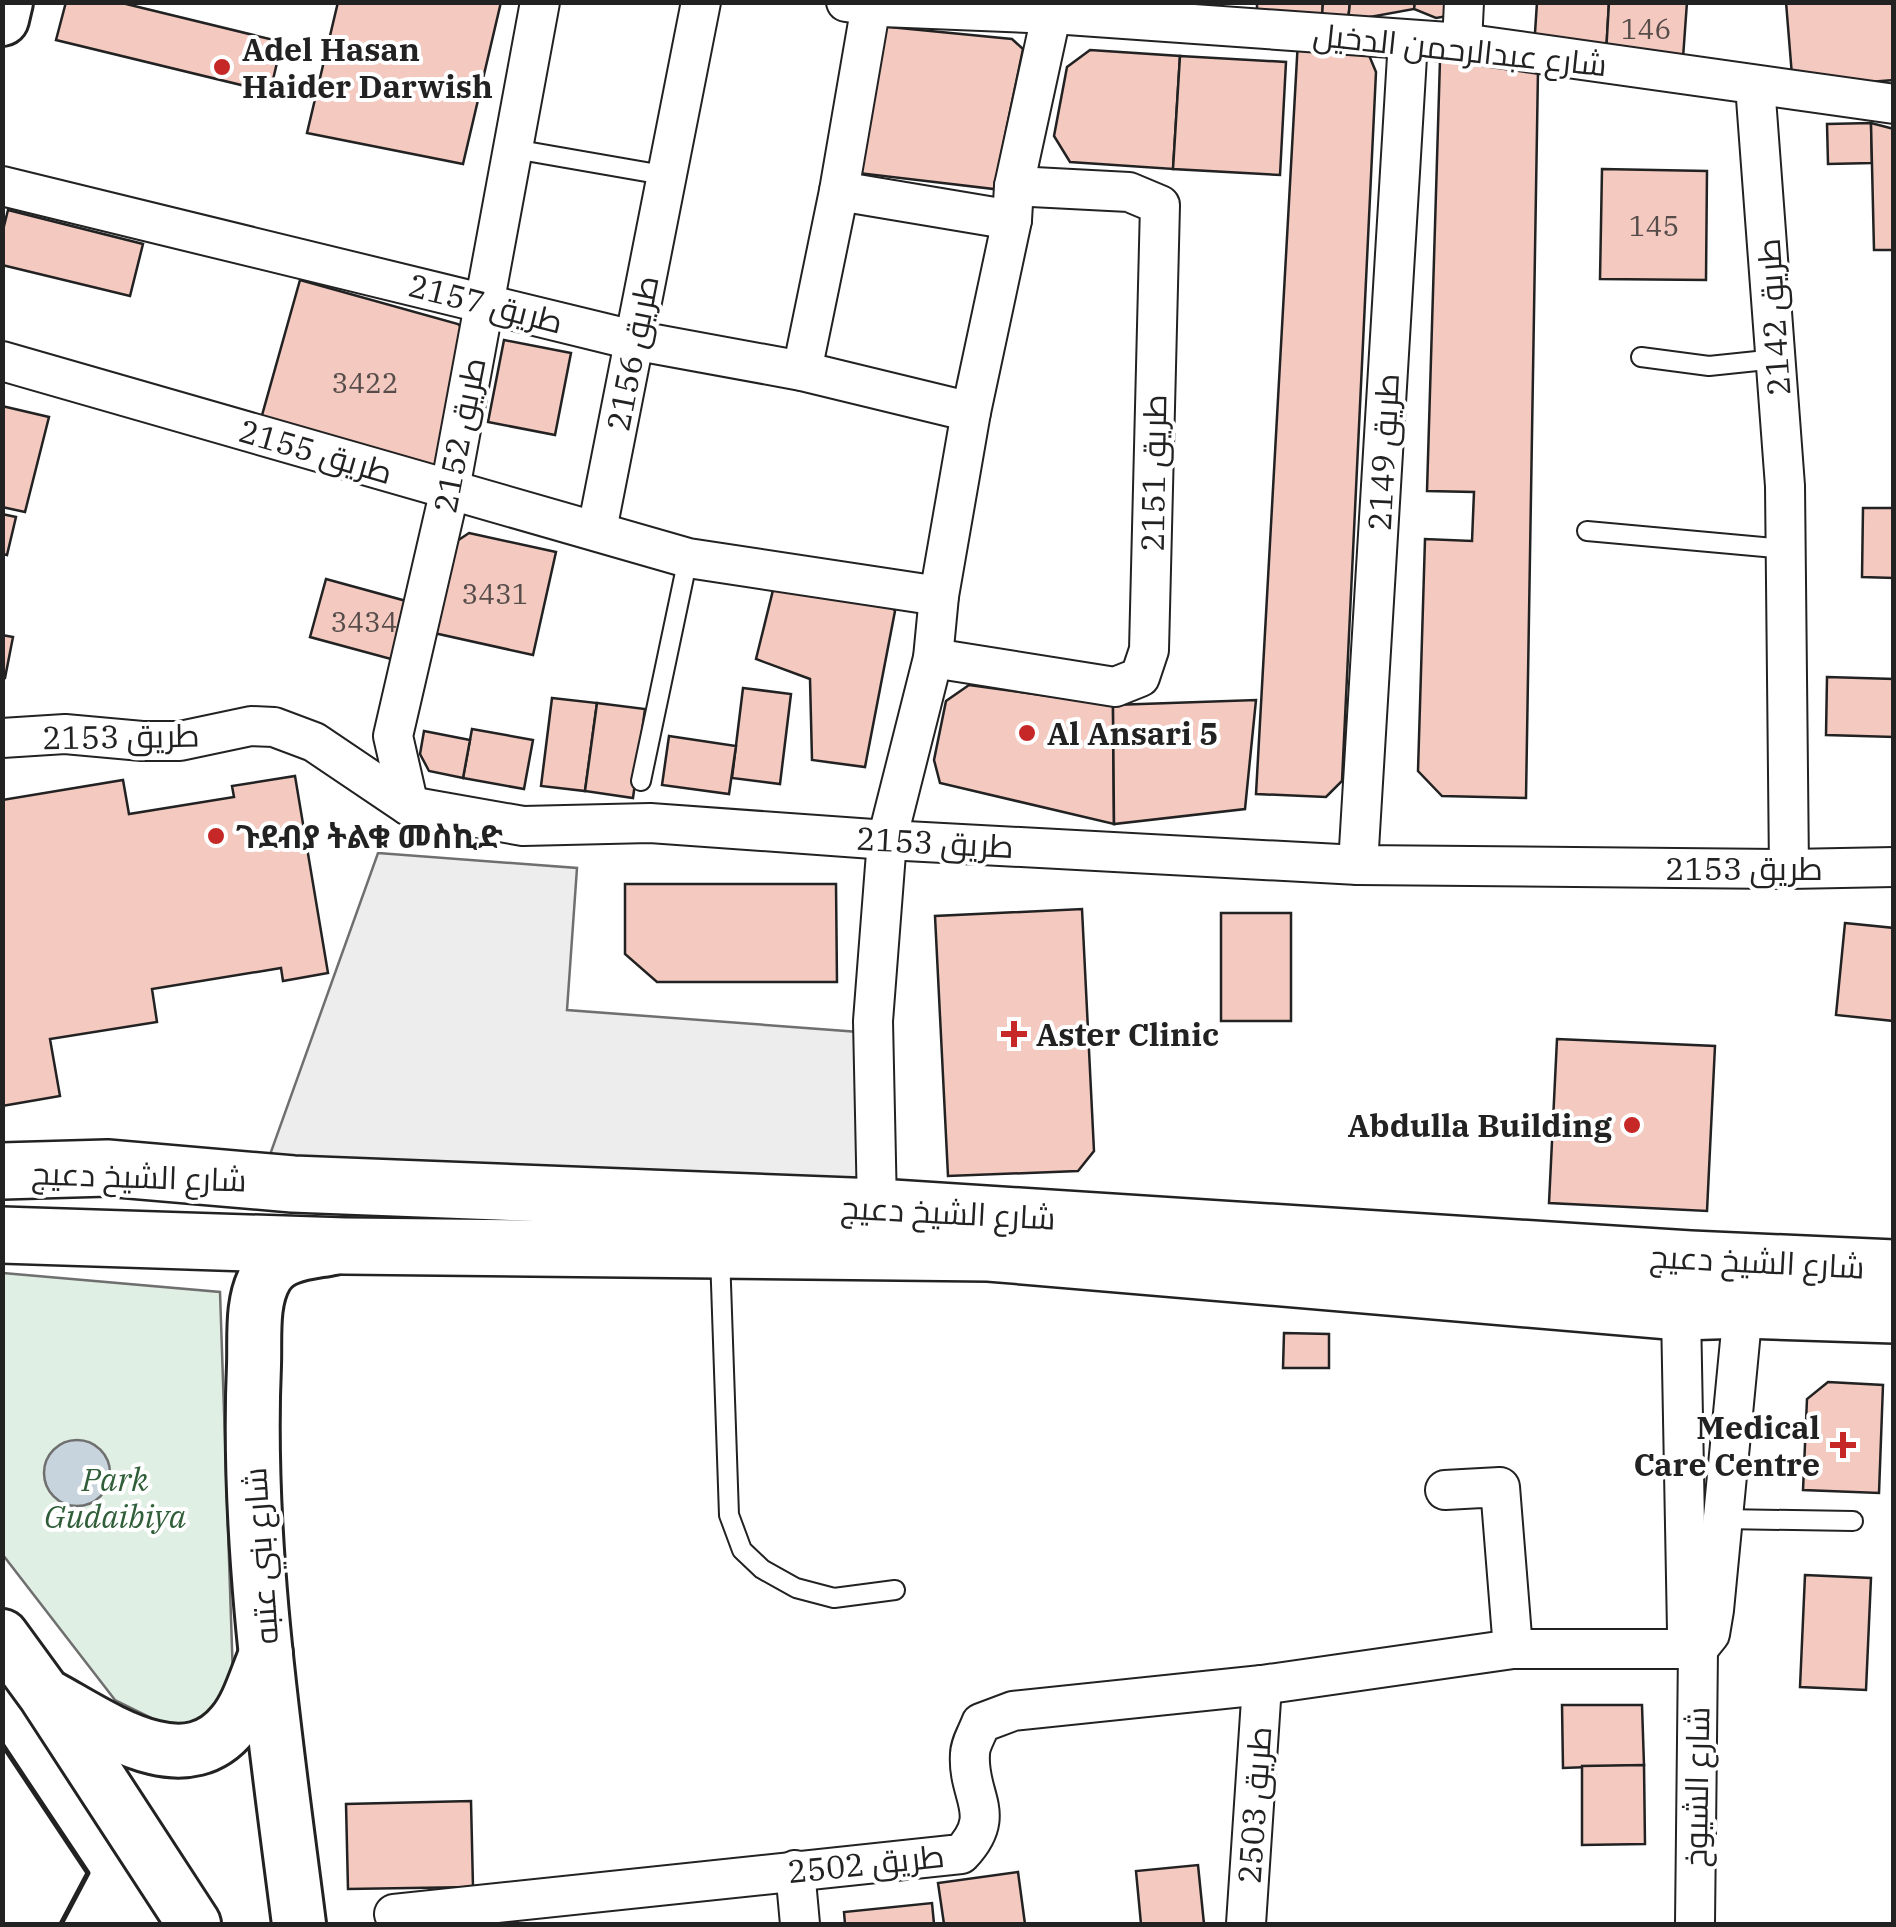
<svg xmlns="http://www.w3.org/2000/svg" width="1896" height="1927" font-family="'IBM Plex Serif',Cairo,'Noto Sans Ethiopic',serif">
<rect width="100%" height="100%" fill="#fff"/>
<polygon fill="#e0efe3" stroke="#6f6f6f" stroke-width="2.5" points="3,1273 220,1292 234,1707 174,1729 115,1700 3,1555"/>
<polygon fill="#ededed" stroke="#6f6f6f" stroke-width="2.5" points="378,853 577,868 567,1010 872,1033 858,1196 267,1163"/>
<circle fill="#c7d3dd" stroke="#6f6f6f" stroke-width="2.5" cx="77" cy="1473" r="33"/>
<g fill="#f3c9c0" stroke="#222" stroke-width="2.5">
<polygon points="66,2 118,2 282,42 270,92 56,40"/>
<polygon points="338,2 501,2 463,164 307,133"/>
<polygon points="1257,2 1323,2 1322,16 1257,9"/>
<polygon points="1323,2 1350,2 1348,21 1322,16"/>
<polygon points="1350,2 1415,2 1414,9 1348,21"/>
<polygon points="1415,2 1453,2 1454,15 1436,18 1414,9"/>
<polygon points="1537,2 1609,2 1606,54 1544,50 1535,33"/>
<polygon points="1609,2 1687,2 1683,58 1606,54"/>
<polygon points="1786,2 1894,2 1894,80 1793,88"/>
<polygon points="879,26 1012,39 1023,49 994,189 858,173"/>
<polygon points="1298,40 1366,48 1376,72 1342,781 1326,797 1256,794"/>
<polygon points="1090,50 1180,56 1173,169 1070,162 1054,136 1067,67"/>
<polygon points="1180,56 1286,62 1280,175 1173,169"/>
<polygon points="1458,59 1538,70 1526,798 1442,796 1418,771 1425,539 1472,541 1474,492 1427,491 1440,60"/>
<polygon points="1871,123 1872,163 1828,164 1827,124"/>
<polygon points="1871,123 1894,129 1894,250 1874,250"/>
<polygon points="1602,169 1707,171 1706,280 1600,279"/>
<polygon points="8,210 143,244 130,296 2,265 2,234"/>
<polygon points="300,280 458,324 471,338 433,474 259,426"/>
<polygon points="504,340 571,353 555,435 488,422"/>
<polygon points="2,406 49,417 25,512 2,507"/>
<polygon points="1863,508 1894,508 1894,578 1862,577"/>
<polygon points="2,514 16,517 7,555 2,554"/>
<polygon points="469,533 556,552 533,655 434,633 454,543"/>
<polygon points="776,578 879,593 895,611 865,767 812,760 810,679 756,659"/>
<polygon points="326,579 417,604 402,662 310,637"/>
<polygon points="2,635 13,637 5,678 2,678"/>
<polygon points="1827,677 1894,679 1894,737 1826,735"/>
<polygon points="969,685 1113,705 1114,824 940,783 934,760 946,701"/>
<polygon points="743,688 791,694 780,784 732,778"/>
<polygon points="552,698 597,703 585,791 541,786"/>
<polygon points="1256,700 1245,809 1114,824 1113,705"/>
<polygon points="597,703 645,709 633,798 585,791"/>
<polygon points="472,729 533,740 524,789 463,778"/>
<polygon points="424,731 470,740 463,778 429,771 420,754"/>
<polygon points="669,736 736,746 729,794 662,785"/>
<polygon points="295,776 328,973 283,981 281,968 152,989 157,1022 50,1039 60,1096 2,1106 2,800 123,780 129,814 234,797 232,786"/>
<polygon points="625,884 836,884 837,982 657,982 625,954"/>
<polygon points="1082,909 1094,1151 1078,1171 948,1176 935,916"/>
<rect x="1221" y="913" width="70" height="108"/>
<polygon points="1845,923 1894,928 1894,1021 1836,1015"/>
<polygon points="1557,1039 1715,1046 1707,1211 1549,1203"/>
<polygon points="1284,1333 1329,1334 1329,1368 1283,1368"/>
<polygon points="1828,1382 1883,1385 1879,1493 1803,1490 1807,1399"/>
<polygon points="1805,1575 1871,1578 1866,1690 1800,1687"/>
<polygon points="1562,1705 1642,1705 1644,1765 1563,1768"/>
<polygon points="1644,1765 1645,1844 1582,1845 1582,1766"/>
<polygon points="471,1801 473,1887 348,1889 346,1804"/>
<polygon points="1198,1865 1204,1924 1141,1924 1136,1871"/>
<polygon points="1018,1872 1025,1924 944,1924 938,1883"/>
<polygon points="932,1903 934,1924 845,1924 844,1912"/>
</g>
<g fill="none" stroke-linecap="round" stroke-linejoin="round">
<g stroke="#222" stroke-width="22">
<g id="service">
<polyline points="514,149 669,176"/>
<polyline points="1641,357 1709,366 1776,359"/>
<polyline points="1587,531 1785,549"/>
<polyline points="641,781 688,558"/>
<polyline points="720,1255 729,1515 742,1550 762,1569 796,1588 834,1598 895,1590"/>
<polyline points="1723,1519 1853,1521"/>
</g>
</g>
<g stroke="#222" stroke-width="42">
<g id="minor">
<polyline points="846,2 882,7 1053,14 1462,43 1894,104"/>
<polyline points="1462,43 1464,2"/>
<polyline points="1755,85 1785,486 1789,869"/>
<polyline points="2,186 633,340 802,371 971,412"/>
<polyline points="839,191 1012,220"/>
<polyline points="2,361 688,558 939,596"/>
<polyline points="802,371 839,191 871,5"/>
<polyline points="597,530 701,2"/>
<polyline points="933,658 1115,687 1140,677 1149,650 1160,205 1129,192 1014,186"/>
<polyline points="2,738 65,734 142,741 180,741 251,726 274,727 314,742 409,806 523,826 650,823 887,840 1358,865 1789,869 1894,867"/>
<polyline points="409,806 393,736 450,489 540,2"/>
<polyline points="1358,865 1408,40"/>
<polyline points="877,1207 873,1021 887,840 933,658 939,596 971,412 1012,220 1014,186 1054,2"/>
<polyline points="1693,1294 1681,1312 1687,1631 1698,1649 1695,1924"/>
<polyline points="1445,1490 1500,1487 1513,1649"/>
<polyline points="1698,1649 1710,1634 1714,1610 1743,1310 1728,1293"/>
<polyline points="795,1870 800,1924"/>
<path d="M394,1914L961,1854C999,1814 967,1797 970,1754C970,1744 978,1732 981,1723L1013,1711L1262,1685L1513,1649H1698"/>
<polyline points="1246,1924 1262,1685"/>
</g>
</g>
<g stroke="#222" stroke-width="58">
<g id="secondary">
<polyline points="2,19 6,2"/>
<polyline points="2,1636 45,1695 194,1924"/>
<path d="M51,1698C102,1726 184,1785 233,1724C249,1705 256,1677 266,1654"/>
<path d="M299,1924C276,1743 246,1548 254,1365C255,1337 251,1301 266,1276C280,1253 309,1253 333,1248"/>
</g>
</g>
<g stroke="#222" stroke-width="60">
<g id="primary">
<polyline points="2,1171 107,1168 293,1184 877,1207 1690,1259 1894,1268"/>
<polyline points="2,1235 345,1246 989,1253 1681,1312 1743,1310 1894,1315"/>
</g>
</g>
<use href="#service" stroke="#fff" stroke-width="18"/>
<use href="#minor" stroke="#fff" stroke-width="38"/>
<use href="#secondary" stroke="#fff" stroke-width="52"/>
<use href="#primary" stroke="#fff" stroke-width="55"/>
<polyline stroke="#222" stroke-width="5" points="2,1744 88,1873 61,1924"/>
</g>
<g fill="#c62828" stroke="#fff" stroke-width="4">
<circle cx="222" cy="67" r="10"/>
<circle cx="1027" cy="733" r="10"/>
<circle cx="216" cy="836" r="10"/>
<path d="M1009 1019h10v10h10v10h-10v10h-10v-10h-10v-10h10z"/>
<circle cx="1632" cy="1125" r="10"/>
<path d="M1838 1430h10v10h10v10h-10v10h-10v-10h-10v-10h10z"/>
</g>
<g text-anchor="middle" dominant-baseline="central" stroke-width="8" stroke-linejoin="round" paint-order="stroke">
<g font-size="28" fill="#564c4a">
<text x="1646" y="28">146</text>
<text x="1654" y="225">145</text>
<text x="365" y="382">3422</text>
<text x="495" y="593">3431</text>
<text x="364" y="621">3434</text>
</g>
<g font-size="32" font-weight="bold" fill="#222" stroke="#fff" text-anchor="start">
<text x="242" y="49">Adel Hasan<tspan x="242" dy="37">Haider Darwish</tspan></text>
<text x="1047" y="733">Al Ansari 5</text>
<text x="236" y="836">ጉደብያ ትልቁ መስኪድ</text>
<text x="1036" y="1034">Aster Clinic</text>
<text x="1612" y="1125" text-anchor="end">Abdulla Building</text>
<text x="1820" y="1427" text-anchor="end">Medical<tspan x="1820" dy="37">Care Centre</tspan></text>
</g>
<g font-size="32" fill="#222" stroke="#fff">
<text transform="translate(1460 49) rotate(6)">شارع عبدالرحمن الدخيل</text>
<text transform="translate(486 303) rotate(14)">طريق 2157</text>
<text transform="translate(1773 317) rotate(-94)">طريق 2142</text>
<text transform="translate(632 353) rotate(-79)">طريق 2156</text>
<text transform="translate(459 435) rotate(-79)">طريق 2152</text>
<text transform="translate(316 451) rotate(16)">طريق 2155</text>
<text transform="translate(1383 452) rotate(-87)">طريق 2149</text>
<text transform="translate(1153 473) rotate(-89)">طريق 2151</text>
<text transform="translate(121 736) rotate(-1)">طريق 2153</text>
<text transform="translate(935 842) rotate(3)">طريق 2153</text>
<text x="1744" y="868">طريق 2153</text>
<text transform="translate(139 1176) rotate(2)">شارع الشيخ دعيج</text>
<text transform="translate(948 1212) rotate(3)">شارع الشيخ دعيج</text>
<text transform="translate(1757 1261) rotate(3)">شارع الشيخ دعيج</text>
<text transform="translate(260 1556) rotate(-94)">شارع بني عتبه</text>
<text transform="translate(1696 1787) rotate(-89)">شارع الشيوخ</text>
<text transform="translate(1254 1805) rotate(-86)">طريق 2503</text>
<text transform="translate(866 1863) rotate(-6)">طريق 2502</text>
</g>
<g font-size="32" font-style="italic" fill="#2f5e38" stroke="#fff">
<text x="115" y="1479">Park<tspan x="115" dy="37">Gudaibiya</tspan></text>
</g>
</g>
<rect width="1896" height="1927" fill="none" stroke="#222222" stroke-width="10"/>
</svg>
